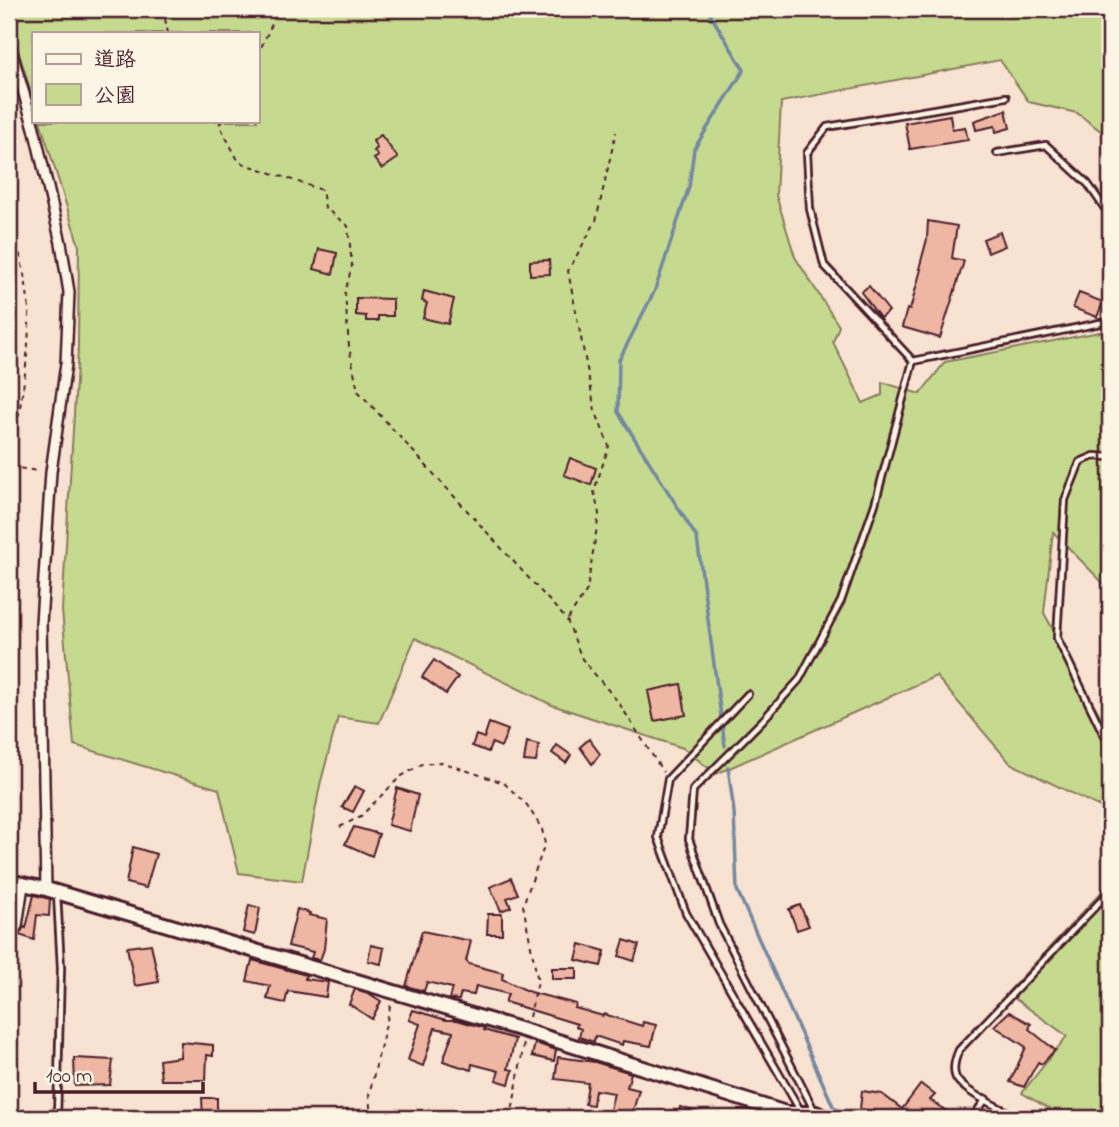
<svg xmlns="http://www.w3.org/2000/svg" width="1119" height="1127" font-family="'Indie Flower','LXGW WenKai TC',sans-serif">
<rect width="100%" height="100%" fill="#f8e2d1"/>
<filter id="ink" filterUnits="userSpaceOnUse"><feTurbulence type="fractalNoise" baseFrequency=".0143" numOctaves="2"/><feDisplacementMap in="SourceGraphic" scale="14" xChannelSelector="R" yChannelSelector="G"/><feConvolveMatrix kernelMatrix="1 2 1 2 8 2 1 2 1" color-interpolation-filters="sRGB"/></filter>
<g filter="url(#ink)">
<g fill="#c6da8f" stroke="#887c5d" stroke-width="2">
<polygon points="9,9 1110,9 1110,138 1077,113 1029,102 1000,60 781,102 776,195 795,257 839,326 833,342 863,403 882,395 882,382 920,394 945,362 1110,330 1110,590 1053,532 1044,613 1110,734 1110,812 1010,763 936,676 716,774 683,748 552,705 415,638 379,723 338,717 320,785 302,881 239,873 219,789 74,745 62,610 78,349 79,246 40,121 257,121 257,33 33,33 33,99 9,20"/>
<polygon points="1105,888 1110,895 1110,1118 1065,1118 1022,1093 1067,1036 1007,993"/>
</g>
<g fill="none" stroke-linecap="round" stroke-linejoin="round">
<g stroke="#7588a2" stroke-width="3.5">
<polyline points="707,9 744,70 694,149 689,187 655,290 619,360 618,412 697,538 725,746"/>
<polyline points="728,767 734,812 737,890 833,1106 848,1118"/>
</g>
</g>
<g fill="#eeb6a3" stroke="#4a1f2b" stroke-width="2">
<polygon points="1006,110 1010,128 996,132 995,126 976,130 974,121"/>
<polygon points="950,115 952,129 965,127 968,140 910,149 905,123"/>
<polygon points="381,135 398,158 382,169 374,159 378,156 374,151 377,148 373,141"/>
<polygon points="928,221 957,226 952,258 964,261 940,338 902,327 907,309 910,310 921,269 919,269 927,239"/>
<polygon points="1000,232 1005,246 988,253 983,239"/>
<polygon points="319,249 337,253 333,274 314,269"/>
<polygon points="549,260 550,274 530,275 530,261"/>
<polygon points="869,286 889,311 880,318 861,292"/>
<polygon points="424,291 454,299 448,324 423,318 427,303 422,301"/>
<polygon points="1079,293 1103,302 1097,317 1073,308"/>
<polygon points="356,298 393,299 393,316 378,316 378,321 366,321 366,316 356,315"/>
<polygon points="570,458 596,468 591,485 564,475"/>
<polygon points="434,660 458,677 446,694 422,677"/>
<polygon points="681,684 686,715 654,721 648,691"/>
<polygon points="489,723 508,730 501,747 492,743 488,752 472,746 476,735 484,738"/>
<polygon points="589,739 600,754 592,764 580,747"/>
<polygon points="527,742 539,745 536,762 524,761"/>
<polygon points="557,745 571,755 566,763 552,753"/>
<polygon points="355,786 364,791 353,812 342,807"/>
<polygon points="397,788 418,795 410,831 388,825"/>
<polygon points="354,827 379,834 372,856 345,844"/>
<polygon points="133,847 156,854 146,888 126,883"/>
<polygon points="511,878 518,894 507,898 511,907 501,911 490,887"/>
<polygon points="34,895 50,899 49,916 37,915 34,940 19,935 24,927 26,928"/>
<polygon points="249,905 260,908 255,935 243,932"/>
<polygon points="800,905 809,926 797,930 789,909"/>
<polygon points="297,909 310,913 309,915 327,919 324,949 320,960 311,958 313,952 288,946"/>
<polygon points="488,914 502,914 502,934 487,934"/>
<polygon points="422,931 471,941 466,961 469,964 503,973 502,979 530,992 576,1004 575,1008 603,1016 604,1014 642,1026 643,1022 656,1025 651,1046 623,1041 622,1045 595,1036 594,1042 579,1037 581,1029 576,1027 577,1024 505,1002 508,994 476,986 474,995 461,993 459,1000 449,999 452,988 427,982 424,991 406,986"/>
<polygon points="624,940 639,945 634,961 619,956"/>
<polygon points="151,944 159,982 135,986 127,947"/>
<polygon points="580,944 605,951 601,966 576,960"/>
<polygon points="371,945 384,948 381,964 368,961"/>
<polygon points="252,960 306,975 305,979 328,982 326,997 288,991 285,1003 267,999 270,986 247,981"/>
<rect x="552" y="968" width="25" height="11"/>
<polygon points="355,989 368,993 381,1001 372,1019 349,1004"/>
<polygon points="413,1010 446,1020 457,1020 485,1028 484,1030 515,1039 508,1069 513,1070 509,1084 496,1080 499,1071 472,1064 471,1070 443,1061 453,1032 435,1028 423,1066 408,1060 420,1024 409,1020"/>
<polygon points="1009,1012 1031,1024 1029,1029 1055,1050 1042,1064 1038,1062 1024,1087 1010,1082 1026,1047 994,1026"/>
<polygon points="181,1042 213,1045 213,1056 207,1055 206,1080 161,1080 159,1060 180,1057"/>
<polygon points="535,1043 556,1050 554,1061 532,1056"/>
<polygon points="558,1057 595,1062 631,1073 627,1087 639,1090 631,1118 608,1118 614,1093 595,1090 593,1105 585,1104 588,1083 555,1079"/>
<polygon points="74,1058 113,1060 110,1085 75,1086"/>
<polygon points="921,1084 935,1095 930,1100 957,1118 892,1118 885,1113 860,1109 862,1091 882,1094 902,1109"/>
<polygon points="202,1098 217,1098 217,1118 203,1118"/>
<polygon points="680,1107 711,1116 711,1118 678,1118"/>
</g>
<g fill="none" stroke-linecap="round" stroke-linejoin="round">
<g stroke="#4a1f2b" stroke-width="10">
<g id="lane">
<polyline points="997,153 1046,145 1088,184 1110,216"/>
<polyline points="913,361 1110,321"/>
<polyline points="1110,457 1094,456 1080,462 1065,500 1057,638 1103,733 1110,741"/>
<polyline points="748,694 668,779 658,837 686,913 800,1110"/>
<polyline points="1103,733 1110,728"/>
<polyline points="815,1112 719,924 689,839 693,790 762,721 799,680 841,601 875,504 913,361 824,265 810,209 807,153 827,127 1006,97"/>
<polyline points="57,1118 61,968 57,894"/>
<polyline points="972,1118 986,1099"/>
<path d="M1019,1118C1004,1109 964,1093 956,1078C952,1069 955,1059 959,1050L1110,891"/>
</g>
</g>
<g stroke="#4a1f2b" stroke-width="14">
<g id="street">
<polyline points="9,43 34,128 61,243 69,292 66,364 51,472 41,623 46,889"/>
<polyline points="9,936 17,926 23,885"/>
</g>
</g>
<g stroke="#4a1f2b" stroke-width="18">
<polyline id="secondary" points="9,881 46,889 526,1031 786,1113 816,1113 826,1118"/>
</g>
<g stroke="#4a1f2b" stroke-width="2" stroke-dasharray="5 5" stroke-linecap="butt">
<polyline points="163,9 168,33"/>
<polyline points="257,56 279,9"/>
<polyline points="223,121 219,124 239,162 322,190 325,208 348,226 352,265 345,293 349,347 358,391 567,620 582,659 619,703 663,772"/>
<path d="M9,215C18,246 27,279 29,311C30,361 18,419 9,468"/>
<polyline points="10,467 39,471"/>
<polyline points="568,619 587,590 599,514 594,491 609,446 595,410 568,271 596,221 616,132"/>
<polyline points="340,827 361,816 400,777 422,764 441,762 504,783 527,805 542,829 545,844 523,905 538,982 529,1017"/>
<polyline points="371,1118 369,1095 391,1003"/>
<polyline points="511,1118 524,1043"/>
</g>
<use href="#lane" stroke="#fcf5e5" stroke-width="4.5"/>
<use href="#street" stroke="#fcf5e5" stroke-width="9"/>
<use href="#secondary" stroke="#fcf5e5" stroke-width="12"/>
</g>
</g>
<rect width="1119" height="1127" fill="none" stroke="#fcf5e5" stroke-width="35"/>
<rect x="18" y="18" width="1084" height="1092" fill="none" stroke="#4a1f2b" stroke-width="2.5" filter="url(#ink)"/>
<rect x="32" y="32" width="228" height="91" fill="#fcf5e5" stroke="#b59f9b" stroke-width="2"/>
<rect x="46" y="54" width="35" height="10" fill="#fcf5e5" stroke="#b59f9b" stroke-width="2"/>
<text x="94" y="66" font-size="21" fill="#4a1f2b">道路</text>
<rect x="46" y="84" width="35" height="21" fill="#c6da8f" stroke="#b59f9b" stroke-width="2"/>
<text x="94" y="102" font-size="21" fill="#4a1f2b">公園</text>
<path d="M35 1082v10h168v-10" fill="none" stroke="#4a1f2b" stroke-width="3.5"/>
<text x="46" y="1082" font-size="21" fill="#4a1f2b" stroke="#fcf5e5" stroke-width="5" paint-order="stroke">100 m</text>
</svg>
